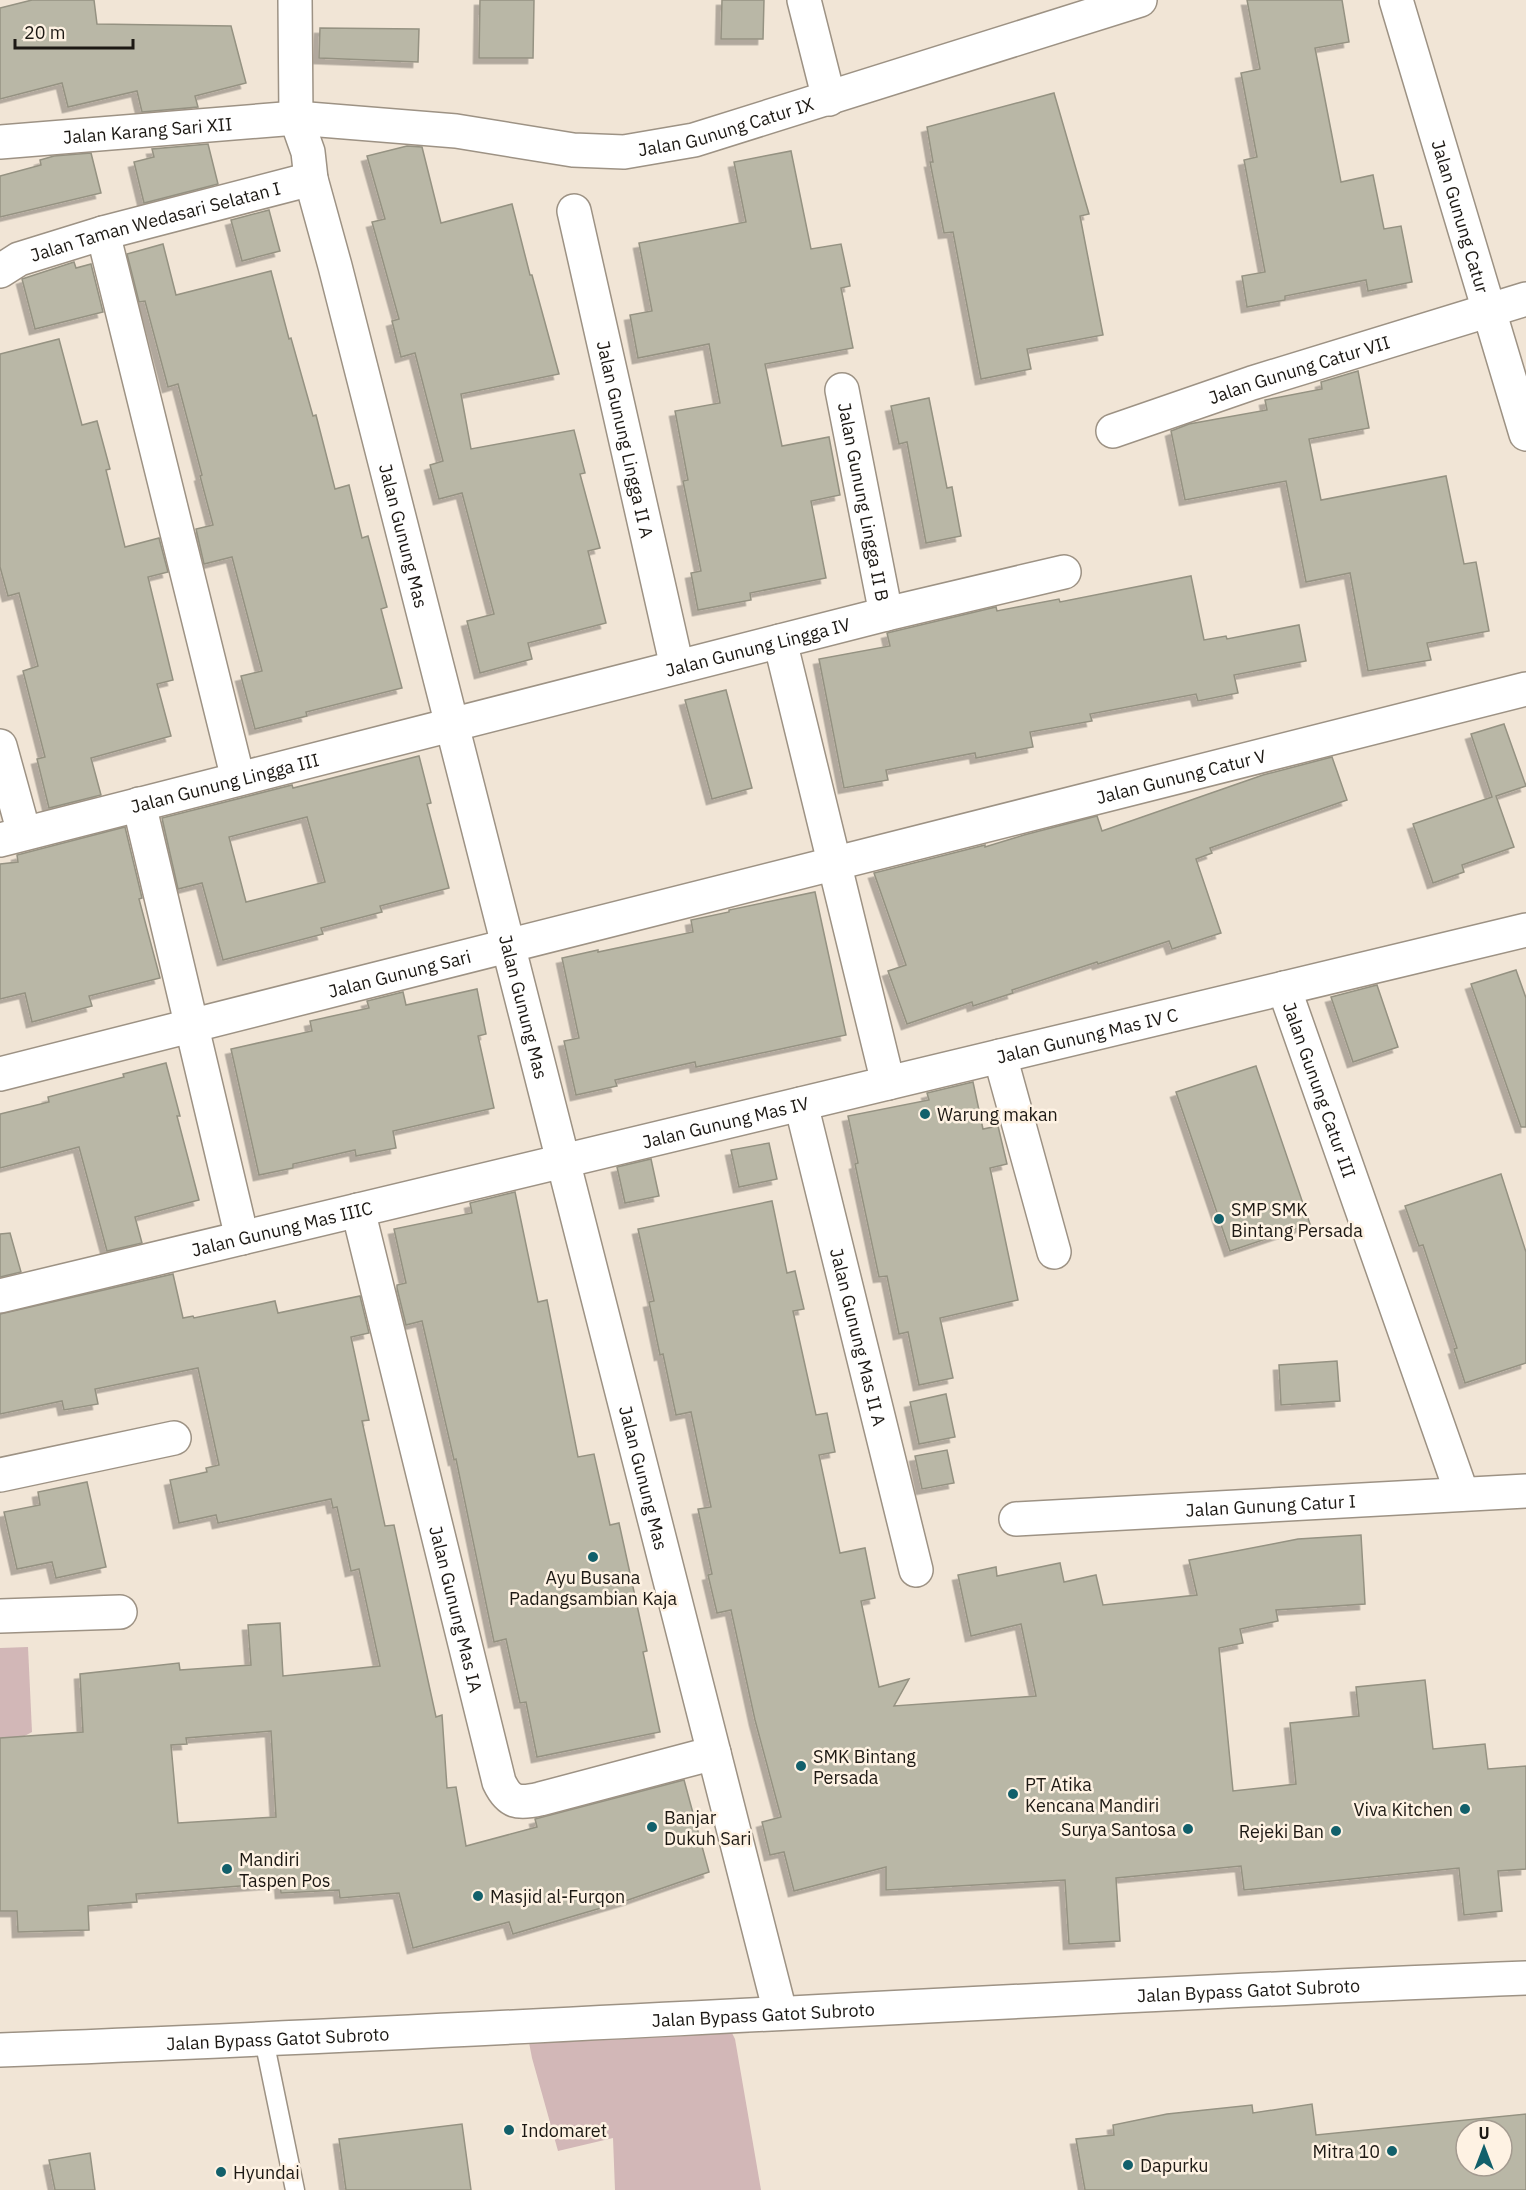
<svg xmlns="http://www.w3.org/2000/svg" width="1526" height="2190" font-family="'IBM Plex Sans',sans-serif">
<defs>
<filter id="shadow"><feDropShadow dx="-5.5" dy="5.5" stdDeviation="0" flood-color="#0004"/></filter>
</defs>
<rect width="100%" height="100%" fill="#f1e5d6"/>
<g fill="#d2b7b7">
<polygon points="28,1647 32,1732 0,1749 0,1648"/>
<polygon points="727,2023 735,2039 761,2190 615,2190 613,2138 558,2151 532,2058 527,2032"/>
</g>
<g fill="#b9b7a6" stroke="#959282" stroke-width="1.5" fill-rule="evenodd" filter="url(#shadow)">
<polygon points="32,0 94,0 97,24 231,26 246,83 195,96 198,107 142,112 137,91 68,107 62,83 0,99 0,8"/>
<polygon points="480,0 534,0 533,58 479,58"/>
<polygon points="722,0 764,0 763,39 721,39"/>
<polygon points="1247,0 1342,0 1349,42 1315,48 1341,182 1373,175 1384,229 1401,226 1412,282 1368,291 1366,280 1285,296 1285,300 1247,307 1242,276 1265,272 1244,160 1257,157 1241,73 1260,69"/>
<polygon points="320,28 419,29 418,62 319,58"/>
<polygon points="1054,93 1089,214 1080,216 1103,335 1027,349 1031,369 981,379 953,232 944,233 930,162 933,162 927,127"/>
<polygon points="208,144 218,184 144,203 134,162 154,157 152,149"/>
<polygon points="407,146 422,147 441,223 512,204 530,275 532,275 559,374 461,394 471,449 574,430 585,473 580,474 600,548 588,551 606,623 528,643 532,659 480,673 467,621 494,614 462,493 439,499 430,465 443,461 415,353 401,357 392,321 399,319 372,222 385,219 367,156"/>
<polygon points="791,151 811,249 841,244 850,286 841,288 853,348 765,364 782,446 829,437 840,495 811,501 826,578 750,593 751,600 698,610 691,573 701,571 683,481 688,480 675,411 720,403 709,344 638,358 630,315 652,311 639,243 746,222 734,162"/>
<polygon points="91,153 101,193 0,217 0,176 41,165 40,160 54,156"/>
<polygon points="269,210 280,251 242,261 231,220"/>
<polygon points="163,244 176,295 271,271 289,339 291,338 313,416 316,415 335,489 349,485 362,538 368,536 387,607 381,609 402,688 306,712 307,716 255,729 241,676 262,671 232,557 204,564 196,529 213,525 200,476 202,475 178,384 168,387 145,301 139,302 127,254"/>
<polygon points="74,262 76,268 91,264 103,312 35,329 22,279"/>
<polygon points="59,339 82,425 97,421 110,469 106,470 125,547 159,538 168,572 148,577 173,680 157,684 171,736 91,758 101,795 49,808 37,759 45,757 23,671 38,666 19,593 8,596 0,567 0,354"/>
<polygon points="1358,371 1369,428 1309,439 1321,500 1446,476 1464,564 1476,562 1489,631 1427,643 1431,660 1368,671 1350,573 1306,582 1286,481 1185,500 1171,431 1189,424 1267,410 1265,400 1322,389 1321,382"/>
<polygon points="929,398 947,488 952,487 961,536 926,543 907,442 899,444 891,406"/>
<polygon points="1191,576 1204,640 1226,636 1227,639 1299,625 1306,661 1234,675 1238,693 1198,701 1196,694 1090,714 1092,721 1030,732 1033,747 976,758 975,753 886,770 888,780 844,788 819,659 890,646 887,633 996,607 997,611 1059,599 1060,602"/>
<polygon points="726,690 752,788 712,799 685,700"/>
<polygon points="1504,724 1526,786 1496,796 1514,847 1462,865 1464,872 1433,883 1413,824 1492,797 1471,734"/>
<path d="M419,756L431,803L427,804L449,888L380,906L382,912L321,928L323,934L223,960L202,883L178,889L162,818L292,785L293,788ZM307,817L325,882L246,902L229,837Z"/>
<polygon points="1332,757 1347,800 1210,848 1212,853 1196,859 1221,933 1172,949 1169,941 1098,964 1097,962 1012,990 1013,993 973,1006 972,1002 907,1024 888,971 906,965 874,873 985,845 985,847 1024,835 1097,816 1102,831 1263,775"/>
<polygon points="125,827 142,898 139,899 160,978 89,996 92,1006 32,1022 25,993 0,999 0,864 18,862 17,855"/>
<polygon points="815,892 846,1035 696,1067 695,1062 615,1080 617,1086 576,1095 564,1041 579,1038 562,958 598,950 598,952 693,932 691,920 729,912 729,910"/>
<polygon points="1516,970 1526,998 1526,1127 1521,1127 1471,984"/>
<polygon points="1377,985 1398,1047 1353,1062 1331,997"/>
<polygon points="477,989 486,1034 478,1036 494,1108 393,1131 396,1148 356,1156 355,1150 293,1164 293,1168 259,1175 231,1049 312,1031 310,1021 369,1008 367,1001 403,992 406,1005"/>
<polygon points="166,1063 180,1116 177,1116 199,1200 135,1217 142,1243 107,1251 79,1147 0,1168 0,1114 49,1102 48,1097 124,1077 123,1074"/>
<polygon points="1256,1066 1310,1224 1230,1251 1176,1092"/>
<polygon points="973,1082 983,1129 998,1126 1007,1164 990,1168 1018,1300 940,1318 953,1378 919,1385 908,1332 899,1334 887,1276 879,1277 855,1164 858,1163 848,1116 929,1100 927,1093"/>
<polygon points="769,1143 777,1179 739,1187 731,1150"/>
<polygon points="651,1159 659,1196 625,1203 617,1167"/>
<polygon points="1501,1174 1526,1252 1526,1363 1465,1383 1454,1349 1457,1348 1423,1245 1419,1246 1405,1206"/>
<polygon points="515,1192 538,1302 547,1300 578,1457 594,1454 610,1525 619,1523 647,1651 643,1652 660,1732 537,1757 526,1702 520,1703 506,1639 494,1642 456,1459 454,1460 422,1321 406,1325 397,1288 397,1285 406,1283 394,1229 472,1213 470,1203"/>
<polygon points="772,1201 787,1273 795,1271 804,1309 793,1311 816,1415 827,1413 835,1452 819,1455 840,1553 865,1548 875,1598 861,1601 879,1687 909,1679 894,1706 1036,1696 1021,1624 971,1636 958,1575 996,1567 997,1576 1060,1563 1064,1582 1096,1575 1103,1605 1197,1595 1189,1560 1298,1539 1361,1535 1365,1604 1276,1610 1278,1621 1240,1629 1243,1643 1219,1648 1233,1791 1296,1784 1290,1723 1359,1716 1356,1687 1425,1680 1433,1749 1485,1744 1488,1769 1526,1766 1526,1869 1498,1871 1502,1911 1464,1915 1459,1868 1244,1890 1241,1866 1116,1878 1120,1941 1069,1944 1065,1880 886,1890 886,1867 794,1891 784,1852 770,1855 762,1822 781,1817 755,1720 731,1610 717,1613 708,1575 712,1574 698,1509 711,1507 691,1412 676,1415 663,1354 660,1355 649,1302 654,1301 638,1229"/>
<polygon points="10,1233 21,1272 0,1277 0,1234"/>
<path d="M173,1274L183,1318L193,1316L194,1318L275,1301L278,1313L360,1296L369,1333L351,1337L369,1420L362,1421L385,1526L394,1525L436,1717L442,1715L447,1788L456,1787L466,1846L537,1827L535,1819L684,1780L709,1872L628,1900L513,1934L509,1922L413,1948L399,1893L340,1898L339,1890L281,1893L280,1883L136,1894L137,1902L88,1906L89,1930L18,1932L17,1911H0V1738L83,1732L80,1674L179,1663L180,1670L251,1665L248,1625L280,1623L283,1676L380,1666L359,1569L351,1571L337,1507L333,1508L331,1499L218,1523L216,1515L179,1523L170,1480L207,1472L206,1468L219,1465L198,1368L95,1389L98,1404L64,1410L62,1401L0,1414V1314ZM271,1731L276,1817L178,1823L171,1745L187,1744L186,1738Z"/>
<polygon points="1337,1361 1340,1401 1281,1405 1279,1365"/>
<polygon points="946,1394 955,1437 919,1444 910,1402"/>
<polygon points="947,1450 954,1483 922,1489 915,1456"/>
<polygon points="87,1482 106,1567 56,1578 52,1562 17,1569 4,1512 40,1505 38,1492"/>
<path d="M1312,2104L1316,2135L1526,2114V2190H1085L1076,2139L1114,2135L1113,2125L1167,2114L1252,2105L1253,2113ZM1466,2130H1502V2166H1466Z"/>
<polygon points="462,2124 471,2190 346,2190 339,2139"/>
<polygon points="90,2153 95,2190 55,2190 49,2160"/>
</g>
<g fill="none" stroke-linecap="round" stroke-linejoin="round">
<g stroke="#9d9284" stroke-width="21">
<polyline id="lane" points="264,2040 295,2190"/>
</g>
<g stroke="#9d9284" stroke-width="36">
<g id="street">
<path id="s1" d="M295,0L296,118L308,152L311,179L335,266L780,2012"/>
<polyline points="804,0 829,99"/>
<path id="s2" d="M0,142L296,118L456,131L573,150L624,152L694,140L1140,0"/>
<path id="s3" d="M574,211L677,667"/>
<polyline points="103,233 238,779"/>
<path id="s4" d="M0,271L19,259L103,233L311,179"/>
<path id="s5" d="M842,390L886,614"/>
<path id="s6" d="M1113,431L1252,383L1526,299"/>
<polyline points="780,641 888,1083"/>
<polyline points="0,746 24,833"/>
<polyline points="139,804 242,1238"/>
<path id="s7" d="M0,840L886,614L1064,572"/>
<path id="s8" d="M1284,988L1462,1494"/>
<polyline points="1000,1056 1054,1252"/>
<path id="s9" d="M0,1074L1526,689"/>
<path id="s10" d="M801,1104L916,1570"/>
<path id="s11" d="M358,1210L499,1782C509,1803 518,1804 540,1799L714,1753"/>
<path id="s12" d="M0,1296L1526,930"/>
<polyline points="0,1475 174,1438"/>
<path id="s13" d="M1016,1519L1526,1491"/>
<polyline points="0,1616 120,1612"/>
</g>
</g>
<g stroke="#9d9284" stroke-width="36">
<g id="secondary">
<path id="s14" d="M1396,0L1526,434"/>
</g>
</g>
<g stroke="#9d9284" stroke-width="36">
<g id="primary">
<path id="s15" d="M0,2050C509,2031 1017,1998 1526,1978"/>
</g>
</g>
<use href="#lane" stroke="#fff" stroke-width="18"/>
<use href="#street" stroke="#fff" stroke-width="33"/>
<use href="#secondary" stroke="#fff" stroke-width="33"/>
<use href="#primary" stroke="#fff" stroke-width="33"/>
</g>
<g fill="#12606b" stroke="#fef2e3" stroke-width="2">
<circle cx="925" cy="1114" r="6"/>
<circle cx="1219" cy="1219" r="6"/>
<circle cx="593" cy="1557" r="6"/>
<circle cx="801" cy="1766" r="6"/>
<circle cx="1013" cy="1794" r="6"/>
<circle cx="1465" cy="1809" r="6"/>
<circle cx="652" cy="1827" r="6"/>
<circle cx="1188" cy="1829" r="6"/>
<circle cx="1336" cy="1831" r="6"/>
<circle cx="227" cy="1869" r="6"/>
<circle cx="478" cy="1896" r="6"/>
<circle cx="509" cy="2130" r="6"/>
<circle cx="1392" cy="2151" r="6"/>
<circle cx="1128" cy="2165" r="6"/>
<circle cx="221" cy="2172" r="6"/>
</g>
<g text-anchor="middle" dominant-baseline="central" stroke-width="5" stroke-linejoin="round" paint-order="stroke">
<g font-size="18" fill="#1d1914" stroke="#fef2e3">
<text stroke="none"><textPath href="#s2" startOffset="732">Jalan Gunung Catur IX</textPath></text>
<text stroke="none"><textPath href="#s2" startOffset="148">Jalan Karang Sari XII</textPath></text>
<text stroke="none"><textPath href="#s14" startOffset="226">Jalan Gunung Catur</textPath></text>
<text stroke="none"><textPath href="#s4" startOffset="164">Jalan Taman Wedasari Selatan I</textPath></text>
<text stroke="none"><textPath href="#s6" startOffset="196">Jalan Gunung Catur VII</textPath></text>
<text stroke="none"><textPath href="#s3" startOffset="234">Jalan Gunung Lingga II A</textPath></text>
<text stroke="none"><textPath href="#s5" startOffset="114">Jalan Gunung Lingga II B</textPath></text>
<text stroke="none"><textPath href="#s1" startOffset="550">Jalan Gunung Mas</textPath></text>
<text stroke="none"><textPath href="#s7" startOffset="782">Jalan Gunung Lingga IV</textPath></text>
<text stroke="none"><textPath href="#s9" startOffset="1218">Jalan Gunung Catur V</textPath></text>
<text stroke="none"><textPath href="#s7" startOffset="232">Jalan Gunung Lingga III</textPath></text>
<text stroke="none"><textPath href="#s9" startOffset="412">Jalan Gunung Sari</textPath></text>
<text stroke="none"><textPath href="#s1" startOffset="1036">Jalan Gunung Mas</textPath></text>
<text stroke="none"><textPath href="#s12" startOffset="1118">Jalan Gunung Mas IV C</textPath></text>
<text stroke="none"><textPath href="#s8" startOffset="108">Jalan Gunung Catur III</textPath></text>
<text stroke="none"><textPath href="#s12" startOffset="746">Jalan Gunung Mas IV</textPath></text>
<text stroke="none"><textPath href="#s12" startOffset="290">Jalan Gunung Mas IIIC</textPath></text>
<text stroke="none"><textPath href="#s10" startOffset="240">Jalan Gunung Mas II A</textPath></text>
<text stroke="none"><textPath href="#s1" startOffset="1522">Jalan Gunung Mas</textPath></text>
<text stroke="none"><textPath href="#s13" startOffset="255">Jalan Gunung Catur I</textPath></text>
<text stroke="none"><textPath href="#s11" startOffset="411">Jalan Gunung Mas IA</textPath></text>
<text stroke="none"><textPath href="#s15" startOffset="1250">Jalan Bypass Gatot Subroto</textPath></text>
<text stroke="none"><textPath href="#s15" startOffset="764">Jalan Bypass Gatot Subroto</textPath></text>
<text stroke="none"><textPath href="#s15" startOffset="278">Jalan Bypass Gatot Subroto</textPath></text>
</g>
<g font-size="18" fill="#1d1914" stroke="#fef2e3" text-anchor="start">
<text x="937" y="1114">Warung makan</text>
<text x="1231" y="1209">SMP SMK<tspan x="1231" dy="21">Bintang Persada</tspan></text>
<text x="593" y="1577" text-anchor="middle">Ayu Busana<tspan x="593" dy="21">Padangsambian Kaja</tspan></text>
<text x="813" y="1756">SMK Bintang<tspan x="813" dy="21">Persada</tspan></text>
<text x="1025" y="1784">PT Atika<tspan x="1025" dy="21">Kencana Mandiri</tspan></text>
<text x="1453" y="1809" text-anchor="end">Viva Kitchen</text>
<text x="664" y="1817">Banjar<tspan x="664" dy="21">Dukuh Sari</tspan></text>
<text x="1176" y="1829" text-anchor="end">Surya Santosa</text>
<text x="1324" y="1831" text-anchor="end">Rejeki Ban</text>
<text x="239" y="1859">Mandiri<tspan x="239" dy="21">Taspen Pos</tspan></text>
<text x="490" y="1896">Masjid al-Furqon</text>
<text x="521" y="2130">Indomaret</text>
<text x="1380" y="2151" text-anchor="end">Mitra 10</text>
<text x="1140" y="2165">Dapurku</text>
<text x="233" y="2172">Hyundai</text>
</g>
</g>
<g transform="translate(1484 2148)"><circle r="28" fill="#fef2e3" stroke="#a49b90" stroke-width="1.5"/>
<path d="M0-4.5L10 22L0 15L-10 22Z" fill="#12606b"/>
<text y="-9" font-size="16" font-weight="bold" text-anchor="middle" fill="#1d1914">U</text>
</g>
<path d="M15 39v9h118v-9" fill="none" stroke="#1d1914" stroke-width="3"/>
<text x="24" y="39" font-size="18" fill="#1d1914" stroke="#fef2e3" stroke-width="4.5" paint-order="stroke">20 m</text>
</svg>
